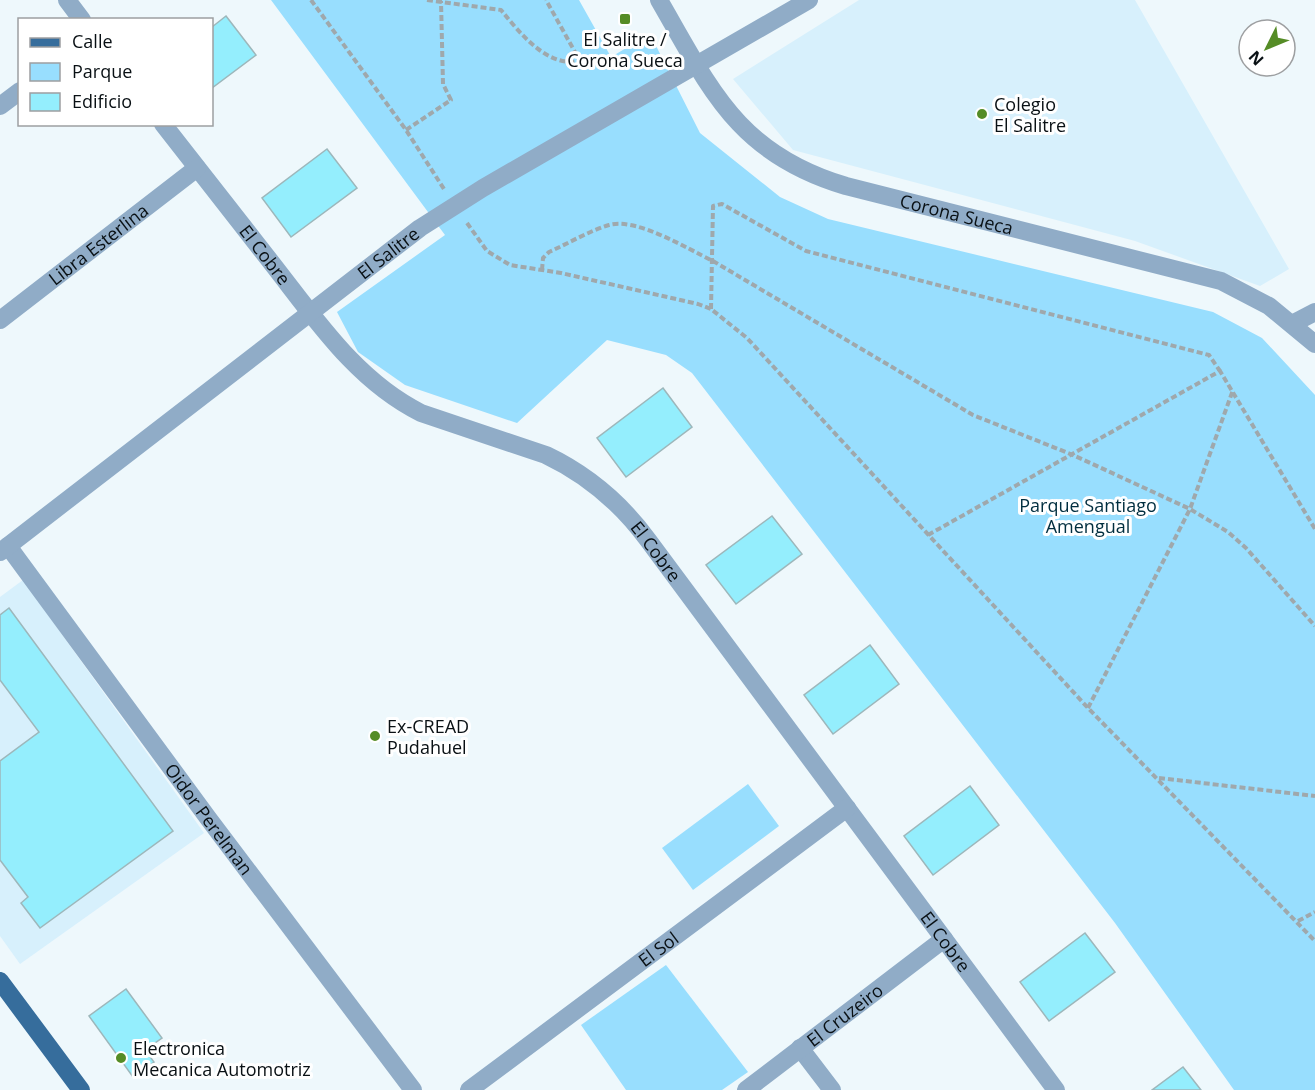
<svg xmlns="http://www.w3.org/2000/svg" width="1315" height="1090" font-family="'Open Sans',sans-serif">
<rect width="100%" height="100%" fill="#eef8fc"/>
<g fill="#d7f0fc">
<polygon points="859,0 1135,0 1289,269 1260,286 1135,241 793,150 733,79"/>
<polygon points="23,580 204,833 20,964 0,936 0,597"/>
</g>
<g fill="#98defe">
<polygon points="271,0 579,0 611,57 650,34 700,133 780,197 828,219 1213,312 1262,338 1315,395 1315,1090 1234,1090 1115,923 692,373 666,355 607,340 517,423 405,385 358,352 337,312 445,235"/>
<polygon points="748,784 779,826 693,890 662,848"/>
<polygon points="666,965 748,1072 722,1090 626,1090 581,1025"/>
</g>
<g fill="#94eefd" stroke="#9db7bb" stroke-width="1.5">
<polygon points="226,16 256,55 212,88 212,27"/>
<polygon points="327,149 357,188 291,237 262,198"/>
<polygon points="663,388 692,427 626,477 597,438"/>
<polygon points="772,516 802,554 736,604 706,565"/>
<polygon points="9,608 173,831 40,928 21,903 28,897 0,860 0,761 39,732 0,680 0,615"/>
<polygon points="870,645 899,684 833,734 804,695"/>
<polygon points="970,786 999,825 933,875 904,836"/>
<polygon points="1085,933 1115,972 1049,1021 1020,982"/>
<polygon points="126,989 162,1038 145,1050 154,1062 133,1077 89,1016"/>
<polygon points="1183,1067 1201,1090 1152,1090"/>
</g>
<g fill="none" stroke-linecap="round" stroke-linejoin="round">
<g stroke="#9fa8ac" stroke-width="4" stroke-dasharray="6 3" stroke-linecap="butt">
<polyline points="311,0 406,130 444,189"/>
<path d="M427,0L501,10C520,33 547,68 580,61L546,0"/>
<polyline points="406,130 451,100 443,84 441,1"/>
<polyline points="467,223 487,251 510,265 561,273 698,304 711,309 747,338 1088,708 1315,941"/>
<path d="M542,270L543,258L549,252C569,243 589,231 609,225C636,217 688,249 713,261L973,415L1073,455L1190,509L1228,532L1246,548L1315,626"/>
<polyline points="711,309 713,206 722,204 806,251 1209,355 1220,371"/>
<polyline points="928,535 1220,371 1315,529"/>
<polyline points="1088,708 1190,509 1233,390"/>
<polyline points="1159,778 1315,796"/>
<polyline points="1298,921 1315,912"/>
</g>
<g stroke="#90acc7" stroke-width="18">
<polyline points="67,0 82,20"/>
<polyline points="0,106 20,91"/>
<path id="s1" d="M163,124C200,171 237,218 274,266C317,321 357,381 421,413L546,455C588,475 620,502 648,540L1056,1090"/>
<path id="s2" d="M0,320L197,168"/>
<polyline points="1292,324 1315,312"/>
<path id="s3" d="M8,546L208,818L413,1090"/>
<polyline points="800,1048 832,1090"/>
<path id="s4" d="M469,1090L847,808"/>
<path id="s5" d="M746,1090L944,939"/>
</g>
<g stroke="#90acc7" stroke-width="18">
<path id="s6" d="M659,0C711,90 738,154 846,186L1221,281L1269,306L1315,344"/>
<path id="s7" d="M0,552L420,228L483,188L809,0"/>
</g>
<polyline stroke="#366d9c" stroke-width="18" points="0,981 81,1090"/>
</g>
<g fill="#558c26" stroke="#fff" stroke-width="2">
<rect x="619" y="13" width="12" height="12" rx="3"/>
<circle cx="982" cy="114" r="6"/>
<circle cx="375" cy="736" r="6"/>
<circle cx="121" cy="1058" r="6"/>
</g>
<g text-anchor="middle" dominant-baseline="central" stroke-width="6" stroke-linejoin="round" paint-order="stroke">
<g font-size="18" fill="#091014" stroke="#fff" text-anchor="start">
<text x="625" y="39" text-anchor="middle">El Salitre /<tspan x="625" dy="21">Corona Sueca</tspan></text>
<text x="994" y="104">Colegio<tspan x="994" dy="21">El Salitre</tspan></text>
<text x="387" y="726">Ex-CREAD<tspan x="387" dy="21">Pudahuel</tspan></text>
<text x="133" y="1048">Electronica<tspan x="133" dy="21">Mecanica Automotriz</tspan></text>
</g>
<g font-size="18" fill="#091014" stroke="#fff">
<text stroke="none"><textPath href="#s6" startOffset="387">Corona Sueca</textPath></text>
<text stroke="none"><textPath href="#s2" startOffset="124">Libra Esterlina</textPath></text>
<text stroke="none"><textPath href="#s7" startOffset="490">El Salitre</textPath></text>
<text stroke="none"><textPath href="#s1" startOffset="166">El Cobre</textPath></text>
<text stroke="none"><textPath href="#s1" startOffset="670">El Cobre</textPath></text>
<text stroke="none"><textPath href="#s3" startOffset="339">Oidor Perelman</textPath></text>
<text stroke="none"><textPath href="#s1" startOffset="1156">El Cobre</textPath></text>
<text stroke="none"><textPath href="#s4" startOffset="236">El Sol</textPath></text>
<text stroke="none"><textPath href="#s5" startOffset="124">El Cruzeiro</textPath></text>
</g>
<g font-size="18" fill="#002e3f" stroke="#fff">
<text x="1088" y="505">Parque Santiago<tspan x="1088" dy="21">Amengual</tspan></text>
</g>
</g>
<rect x="18" y="18" width="195" height="108" fill="#ffffff" stroke="#9d9fa1" stroke-width="1.5"/>
<rect x="30" y="38" width="30" height="9" fill="#366d9c" stroke="#9d9fa1" stroke-width="1.5"/>
<text x="72" y="48" font-size="18" fill="#091014">Calle</text>
<rect x="30" y="63" width="30" height="18" fill="#98defe" stroke="#9d9fa1" stroke-width="1.5"/>
<text x="72" y="78" font-size="18" fill="#091014">Parque</text>
<rect x="30" y="93" width="30" height="18" fill="#94eefd" stroke="#9d9fa1" stroke-width="1.5"/>
<text x="72" y="108" font-size="18" fill="#091014">Edificio</text>
<g transform="translate(1267 48) rotate(227)"><circle r="28" fill="#ffffff" stroke="#9d9fa1" stroke-width="1.5"/>
<path d="M0-4.5L10 22L0 15L-10 22Z" fill="#558c26"/>
<text y="-9" font-size="16" font-weight="bold" text-anchor="middle" fill="#091014">N</text>
</g>
</svg>
